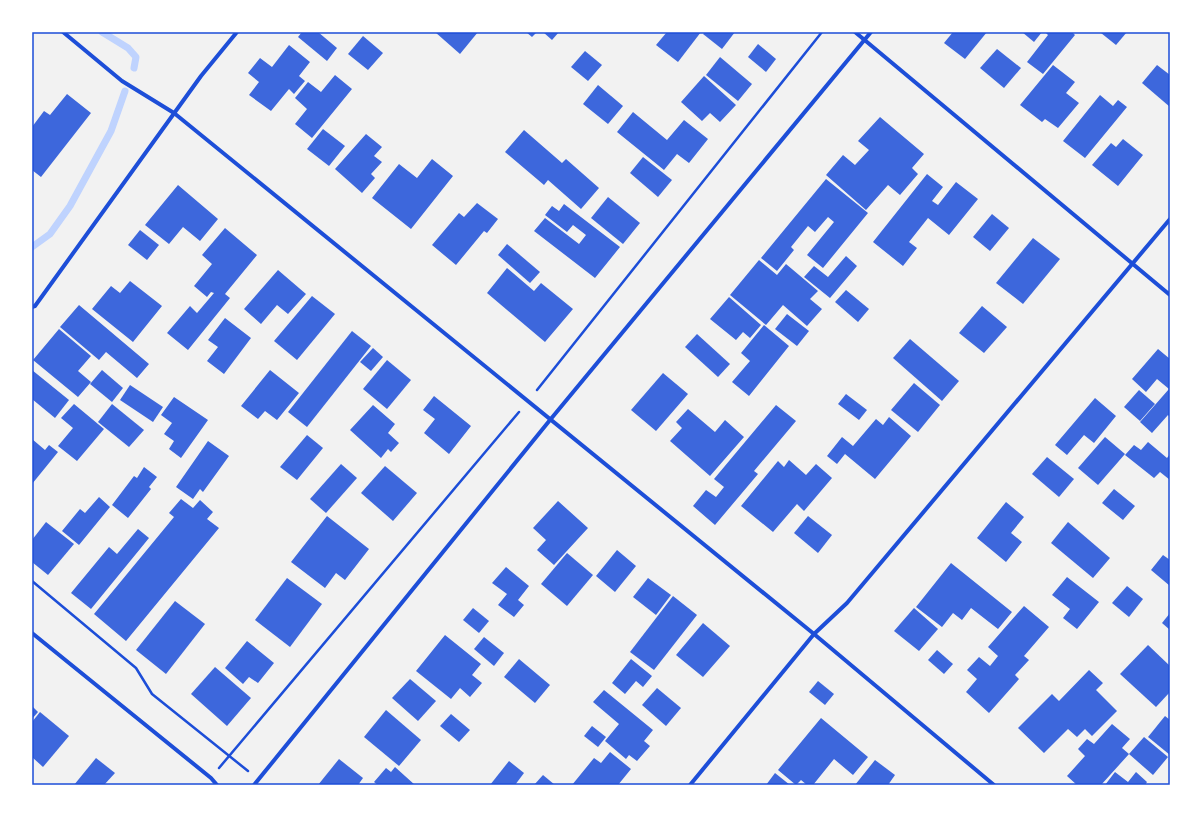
<svg xmlns="http://www.w3.org/2000/svg" width="1202" height="817" font-family="Raleway,sans-serif">
<rect width="100%" height="100%" fill="#f2f2f2"/>
<g fill="none" stroke-linecap="round" stroke-linejoin="round">
<g stroke="#bfd3fe" stroke-width="7">
<polyline points="102,32 128,48 136,57 134,68"/>
<polyline points="32,247 50,234 70,206 111,131 125,91"/>
</g>
</g>
<g fill="#3d67dc">
<polygon points="302,32 318,32 337,48 327,61 298,37"/>
<polygon points="435,32 478,32 460,54"/>
<polygon points="526,32 537,32 532,37"/>
<polygon points="543,32 559,32 552,40"/>
<polygon points="667,32 701,32 678,62 656,45"/>
<polygon points="705,32 735,32 722,49 703,34"/>
<polygon points="953,32 987,32 965,59 944,43"/>
<polygon points="1022,32 1042,32 1034,42"/>
<polygon points="1045,32 1072,32 1075,35 1043,74 1027,62 1048,35"/>
<polygon points="1103,32 1127,32 1116,45 1101,33"/>
<polygon points="363,36 383,53 368,70 348,54"/>
<polygon points="758,44 776,59 766,72 748,57"/>
<polygon points="289,45 310,62 299,76 305,81 294,94 289,89 271,111 249,95 259,82 248,73 260,58 272,67"/>
<polygon points="997,49 1021,68 1004,88 980,68"/>
<polygon points="585,51 602,65 588,81 571,67"/>
<polygon points="720,57 752,84 738,101 706,75"/>
<polygon points="1053,65 1075,82 1066,93 1079,103 1058,128 1045,119 1042,122 1020,105"/>
<polygon points="1157,65 1170,75 1170,107 1142,83"/>
<polygon points="335,75 352,89 312,138 295,124 307,109 295,98 308,82 321,92"/>
<polygon points="704,76 736,105 720,122 710,113 702,121 681,102"/>
<polygon points="598,85 623,106 608,124 583,104"/>
<polygon points="67,94 91,113 41,177 32,170 32,127 44,111 50,115"/>
<polygon points="1100,95 1113,106 1118,100 1127,107 1085,158 1063,141"/>
<polygon points="633,112 667,140 684,120 708,139 689,163 677,154 664,170 617,132"/>
<polygon points="880,117 924,154 912,168 918,174 900,195 888,185 866,210 826,175 843,155 855,165 869,150 858,141"/>
<polygon points="323,129 345,146 329,166 307,149"/>
<polygon points="524,130 562,163 566,159 599,188 581,209 548,180 544,185 505,152"/>
<polygon points="366,134 382,147 374,156 382,162 371,174 375,178 362,193 335,169"/>
<polygon points="1123,139 1143,155 1118,186 1092,165 1111,143 1116,147"/>
<polygon points="643,157 672,180 658,197 630,173"/>
<polygon points="432,159 453,176 411,229 372,198 399,164 417,178"/>
<polygon points="927,174 943,187 932,201 938,205 956,182 978,199 949,235 928,218 909,242 917,248 903,266 873,242"/>
<polygon points="826,179 868,213 823,268 807,255 834,222 828,217 815,232 808,226 791,247 794,250 777,271 761,258"/>
<polygon points="178,185 218,219 200,241 183,227 169,244 145,225"/>
<polygon points="608,197 640,223 623,244 591,218"/>
<polygon points="477,203 498,219 487,233 484,231 456,265 432,245 459,213 464,217"/>
<polygon points="564,204 620,247 595,278 534,231 545,218 579,244 586,235 573,225 567,232 545,215 552,206 559,211"/>
<polygon points="992,214 1009,228 990,251 973,237"/>
<polygon points="225,228 257,255 225,294 230,298 188,350 167,333 190,306 197,313 214,293 211,292 207,297 194,286 212,264 202,255"/>
<polygon points="140,230 159,245 147,260 128,245"/>
<polygon points="1033,238 1060,259 1023,304 996,283"/>
<polygon points="507,244 540,272 530,283 498,255"/>
<polygon points="846,256 857,266 830,298 804,277 814,266 828,277"/>
<polygon points="759,260 777,275 786,264 818,291 810,299 822,309 807,326 783,305 766,325 730,295"/>
<polygon points="507,268 534,291 541,283 573,309 545,342 487,293"/>
<polygon points="278,270 306,294 288,314 277,305 261,324 244,309"/>
<polygon points="130,281 162,306 133,342 92,309 111,286 120,293"/>
<polygon points="846,290 869,309 858,322 835,302"/>
<polygon points="312,296 335,314 297,360 274,341"/>
<polygon points="729,297 761,325 750,338 743,332 736,340 710,319"/>
<polygon points="79,305 149,364 137,378 106,352 99,360 60,327"/>
<polygon points="982,306 1007,327 984,353 959,333"/>
<polygon points="787,314 809,331 797,346 775,329"/>
<polygon points="225,318 251,338 224,374 207,361 218,347 208,340"/>
<polygon points="764,325 789,346 749,396 732,382 750,361 741,353"/>
<polygon points="59,329 91,356 78,371 91,382 78,397 33,360"/>
<polygon points="352,331 371,346 307,427 288,412"/>
<polygon points="697,334 730,364 718,377 685,347"/>
<polygon points="910,339 959,381 942,401 893,358"/>
<polygon points="373,348 383,357 371,371 360,362"/>
<polygon points="1158,349 1170,359 1170,417 1168,415 1152,433 1140,422 1169,389 1157,379 1146,392 1132,379"/>
<polygon points="387,360 411,380 387,409 363,389"/>
<polygon points="32,370 69,400 55,418 32,399"/>
<polygon points="102,370 123,388 112,402 90,384"/>
<polygon points="270,370 299,393 277,420 265,411 258,419 241,406"/>
<polygon points="663,373 688,394 656,431 631,410"/>
<polygon points="914,383 940,405 918,432 891,410"/>
<polygon points="130,385 163,407 153,422 120,400"/>
<polygon points="1139,390 1155,404 1140,421 1124,407"/>
<polygon points="846,394 867,410 859,420 838,404"/>
<polygon points="434,396 471,426 449,454 424,433 435,419 423,410"/>
<polygon points="174,397 208,420 181,458 169,449 174,441 164,434 172,423 161,415"/>
<polygon points="1095,398 1116,416 1094,443 1084,435 1067,455 1055,445"/>
<polygon points="74,404 104,429 77,461 58,446 73,428 61,418"/>
<polygon points="112,404 144,430 129,447 98,422"/>
<polygon points="373,405 395,424 388,433 399,443 391,452 388,449 381,458 350,430"/>
<polygon points="776,405 796,421 754,471 758,474 715,525 693,506 706,490 716,497 724,487 714,479"/>
<polygon points="688,409 715,432 725,420 744,437 710,476 670,441 682,428 676,422"/>
<polygon points="889,417 911,436 875,479 845,454 837,464 827,456 842,437 853,446 876,419 883,425"/>
<polygon points="307,435 323,448 297,480 280,467"/>
<polygon points="1105,437 1125,454 1098,485 1078,468"/>
<polygon points="32,439 45,450 49,445 58,452 32,484"/>
<polygon points="208,441 229,456 203,492 200,489 193,499 176,487"/>
<polygon points="1148,442 1167,458 1170,454 1170,480 1160,472 1154,478 1125,455 1134,445 1141,450"/>
<polygon points="1047,457 1074,479 1059,497 1032,474"/>
<polygon points="789,460 806,475 816,464 832,478 804,511 797,504 773,532 741,506 778,461 784,467"/>
<polygon points="341,464 357,478 326,513 310,499"/>
<polygon points="385,466 417,493 393,521 361,493"/>
<polygon points="144,467 157,477 149,487 151,489 128,518 112,505 134,476 137,478"/>
<polygon points="1114,489 1135,506 1123,520 1102,503"/>
<polygon points="99,497 110,507 79,545 62,531 80,509 85,513"/>
<polygon points="181,499 193,508 200,500 213,512 207,519 219,528 126,641 94,614 174,517 169,513"/>
<polygon points="558,501 588,528 554,565 537,550 546,540 533,528"/>
<polygon points="1006,502 1024,517 1011,533 1022,542 1006,562 977,538"/>
<polygon points="327,516 369,549 345,580 336,573 325,588 291,562"/>
<polygon points="808,516 832,535 818,553 794,533"/>
<polygon points="46,522 74,544 48,575 32,562 32,540"/>
<polygon points="1068,522 1110,558 1093,578 1051,543"/>
<polygon points="138,529 149,538 91,609 71,593 109,547 117,554"/>
<polygon points="617,550 636,566 615,592 596,576"/>
<polygon points="567,553 593,575 567,606 541,584"/>
<polygon points="1163,555 1170,560 1170,586 1151,570"/>
<polygon points="951,563 1012,612 998,629 971,608 962,620 953,613 942,627 916,607"/>
<polygon points="506,567 529,586 518,600 524,605 514,617 498,605 507,594 492,583"/>
<polygon points="1067,577 1099,602 1077,629 1063,618 1070,609 1052,595"/>
<polygon points="287,578 322,604 290,647 255,620"/>
<polygon points="648,578 671,595 656,615 633,597"/>
<polygon points="1127,586 1143,599 1129,617 1112,603"/>
<polygon points="673,596 697,615 654,670 630,652"/>
<polygon points="175,601 205,624 166,674 136,650"/>
<polygon points="1024,606 1049,627 1024,656 1029,660 1015,675 1019,679 989,713 966,692 977,679 967,670 979,657 990,666 998,656 988,647"/>
<polygon points="473,608 489,621 479,633 463,620"/>
<polygon points="914,608 938,629 919,651 894,631"/>
<polygon points="1170,613 1170,630 1162,623"/>
<polygon points="703,623 730,646 703,677 676,655"/>
<polygon points="445,635 481,664 472,675 482,683 470,697 460,688 451,699 416,671"/>
<polygon points="484,637 504,653 494,666 474,649"/>
<polygon points="247,641 274,663 258,683 249,677 243,684 225,668"/>
<polygon points="1148,645 1170,666 1170,692 1156,707 1120,674"/>
<polygon points="937,650 953,664 944,674 928,660"/>
<polygon points="519,659 550,685 535,703 504,677"/>
<polygon points="631,659 652,676 643,687 636,681 625,694 612,683"/>
<polygon points="215,667 251,698 227,726 191,694"/>
<polygon points="1089,670 1103,683 1096,690 1117,711 1092,736 1085,729 1077,737 1068,729 1044,753 1018,728 1052,694 1059,701"/>
<polygon points="410,679 436,701 418,721 392,698"/>
<polygon points="818,681 834,694 825,705 809,692"/>
<polygon points="657,688 681,708 666,726 642,705"/>
<polygon points="604,690 653,730 644,741 650,746 637,761 629,755 626,759 605,741 619,724 593,702"/>
<polygon points="32,706 38,712 32,719"/>
<polygon points="386,710 421,740 399,766 364,737"/>
<polygon points="40,712 69,736 43,767 32,757 32,722"/>
<polygon points="451,714 470,730 459,742 440,726"/>
<polygon points="1165,716 1170,720 1170,755 1148,737"/>
<polygon points="821,718 868,757 853,775 834,759 813,785 807,785 801,780 796,785 778,770"/>
<polygon points="1112,724 1130,739 1122,748 1129,754 1101,785 1077,785 1067,776 1085,756 1078,749 1087,739 1094,744"/>
<polygon points="592,726 606,737 598,747 584,736"/>
<polygon points="1144,737 1168,757 1153,775 1129,754"/>
<polygon points="610,752 631,769 618,785 572,785 594,758 601,763"/>
<polygon points="96,758 115,773 104,785 74,785"/>
<polygon points="339,759 363,778 358,785 318,785"/>
<polygon points="875,760 895,775 888,785 855,785"/>
<polygon points="509,761 524,773 515,785 490,785"/>
<polygon points="395,767 415,785 378,785 374,782 386,768 391,772"/>
<polygon points="1115,772 1128,782 1136,772 1147,782 1145,785 1105,785"/>
<polygon points="775,773 790,785 766,785"/>
<polygon points="543,775 555,785 534,785"/>
</g>
<g fill="none" stroke-linecap="round" stroke-linejoin="round">
<g stroke="#1d4ed8" stroke-width="2.5">
<polyline points="537,390 822,32"/>
<polyline points="32,581 136,668 152,694 248,771"/>
<polyline points="219,768 519,412"/>
</g>
<g stroke="#1d4ed8" stroke-width="4">
<polyline points="63,32 122,81 174,113 814,634 994,785"/>
<polyline points="855,32 1170,295"/>
<polyline points="32,307 35,306 201,76 237,32"/>
<polyline points="32,633 211,778 217,785"/>
<polyline points="254,785 550,420 871,32"/>
<polyline points="690,785 814,634 847,603 1170,219"/>
</g>
</g>
<rect width="1202" height="817" fill="none" stroke="#ffffff" stroke-width="66"/>
<rect x="33" y="33" width="1136" height="751" fill="none" stroke="#1d4ed8" stroke-width="1.5"/>
</svg>
